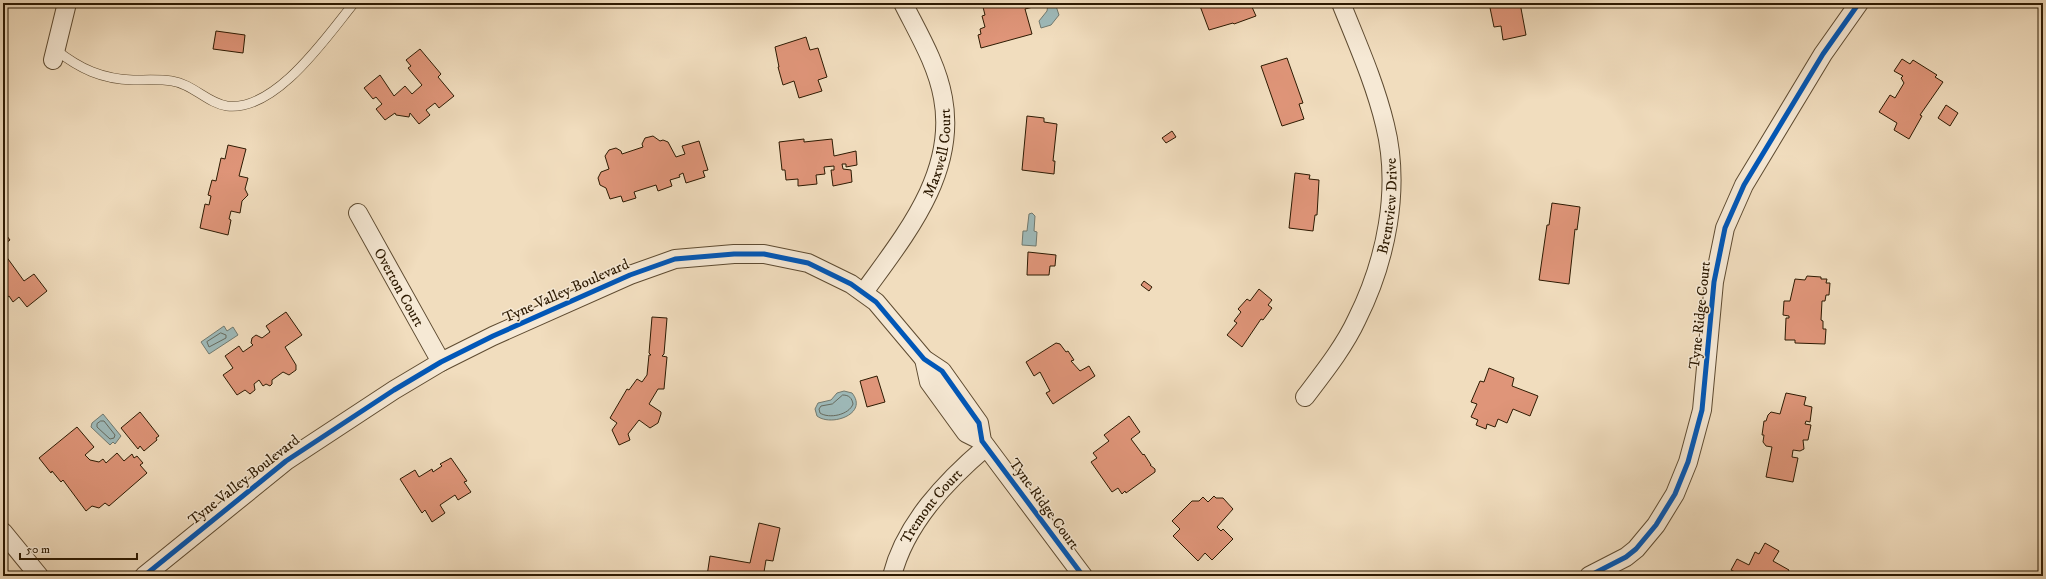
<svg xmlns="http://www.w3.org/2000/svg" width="2046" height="579" font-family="'IM FELL DW Pica',serif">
<rect width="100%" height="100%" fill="#f1ddbe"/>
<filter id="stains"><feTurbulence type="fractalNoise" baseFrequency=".005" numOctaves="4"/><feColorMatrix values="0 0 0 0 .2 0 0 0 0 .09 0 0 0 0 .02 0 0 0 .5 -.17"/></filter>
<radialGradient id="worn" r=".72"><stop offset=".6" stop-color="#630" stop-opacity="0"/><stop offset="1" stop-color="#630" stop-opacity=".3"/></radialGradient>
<g fill="#9ebaba" stroke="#717a70">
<polygon points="1055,3 1059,15 1051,25 1041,28 1039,21 1047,11 1048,4"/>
<polygon points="1032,213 1035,216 1034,231 1037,232 1036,246 1022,245 1023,231 1027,231 1029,214"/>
<polygon points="224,326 227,331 233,327 238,335 209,354 201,342"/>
<path d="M844,391L852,393C869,414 831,427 817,416L815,409L818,403L831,400L837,393Z"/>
<polygon points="103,414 121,436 115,444 113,442 110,445 91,427 92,423"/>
</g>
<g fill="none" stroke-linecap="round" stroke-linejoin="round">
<g stroke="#666a5e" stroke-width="1">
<polygon points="221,333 226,335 226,338 209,347 207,342"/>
<path d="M843,395C849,395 852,398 853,404C849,415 829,419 820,413L819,409L821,406L832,404Z"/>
<polygon points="101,421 104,421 115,435 114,438 110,439 97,427 97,424"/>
</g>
</g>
<g fill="#df9579" stroke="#2d1a02">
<polygon points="982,3 1032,3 1033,7 1025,9 1032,34 981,48 978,35 981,34 980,29 985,27 982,16 985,15"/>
<polygon points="1208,3 1255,3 1256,5 1252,7 1256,16 1234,24 1233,23 1209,30 1200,6"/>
<polygon points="1489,3 1520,3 1526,35 1503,40 1501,26 1494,27"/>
<polygon points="216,31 245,35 243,53 213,49"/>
<polygon points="806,37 810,50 818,48 827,77 818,80 822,91 799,98 794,81 783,85 778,67 779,67 775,47"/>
<polygon points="420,49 441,74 438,77 454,96 439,108 435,103 426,110 430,115 419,124 410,113 409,117 396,115 395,113 385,120 376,109 382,104 376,97 373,99 364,88 380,75 394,96 405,86 412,94 422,85 408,68 411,66 406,60"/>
<polygon points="1287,58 1303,103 1299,104 1304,119 1282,126 1261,66"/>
<polygon points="1902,59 1910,64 1913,60 1937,75 1935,77 1943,82 1920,115 1922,116 1909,139 1894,130 1897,123 1879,112 1890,95 1895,98 1904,83 1901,78 1903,76 1894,71"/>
<polygon points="1946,105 1958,113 1950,126 1938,118"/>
<polygon points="1027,116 1044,118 1044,122 1057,124 1053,161 1055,161 1054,174 1022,170"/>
<polygon points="1172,131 1176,137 1166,143 1162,138"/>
<polygon points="653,136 660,141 663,140 668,142 676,157 685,154 682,146 699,141 708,170 703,171 705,177 686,183 683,173 679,175 680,177 670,180 672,186 658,191 656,185 634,192 636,198 623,202 621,196 610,199 606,188 600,185 598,178 601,172 609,169 605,156 609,150 616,148 621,151 622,154 643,147 642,144 645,138"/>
<polygon points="804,139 804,142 832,139 834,156 856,151 857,165 846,167 846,164 842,164 843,169 851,170 852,182 833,186 831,170 834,170 834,166 824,167 825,174 816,175 817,184 798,186 798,179 786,180 785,170 782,170 779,142"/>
<polygon points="228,145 246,149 239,176 248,178 245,189 248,195 242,201 240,213 231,211 229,219 231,220 228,235 200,228 205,204 209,205 211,196 208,195 212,180 216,181 221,158 225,159"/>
<polygon points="1295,173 1310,175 1309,179 1319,180 1317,215 1315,215 1313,231 1289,228"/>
<polygon points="1552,203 1580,207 1577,230 1575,229 1569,284 1539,280 1547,225 1549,225"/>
<polygon points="3,231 10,240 3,245"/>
<polygon points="3,252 24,281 34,274 47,291 27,307 19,297 13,302 9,296 3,300"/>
<polygon points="1028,252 1056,255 1055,266 1050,266 1049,275 1027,275"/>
<polygon points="1807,276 1821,277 1821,279 1827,279 1826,283 1830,283 1829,295 1826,295 1825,301 1822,301 1821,320 1823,321 1823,329 1826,329 1825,344 1795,343 1795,340 1785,340 1786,318 1789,318 1789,316 1783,315 1784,301 1790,301 1795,279 1805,280"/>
<polygon points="1144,281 1152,287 1149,291 1141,285"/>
<polygon points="1259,289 1272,300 1268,305 1272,308 1263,320 1261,319 1242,347 1227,335 1237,323 1234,321 1241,312 1238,309 1247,299 1250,301"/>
<polygon points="286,312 302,335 285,347 296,365 296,370 289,375 283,372 272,380 272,384 270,386 266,384 263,386 259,380 254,384 255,390 250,394 245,390 237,395 223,375 233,368 225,356 239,346 243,352 253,345 251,343 252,338 256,335 262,338 270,332 266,326"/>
<polygon points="652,317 667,318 664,354 662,356 667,357 664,389 658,389 649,404 661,412 661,414 658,423 650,428 639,420 628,434 630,440 619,445 612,430 617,423 610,418 627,389 629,390 637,379 642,382 647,375 649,355 651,355 649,353"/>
<polygon points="1056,343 1060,344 1066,352 1068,351 1074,360 1071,361 1080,371 1089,366 1095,376 1053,404 1046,393 1050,391 1040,372 1034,376 1026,362"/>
<polygon points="1489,368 1514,378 1512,386 1538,396 1530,416 1513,409 1507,423 1498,419 1495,427 1487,424 1486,429 1476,425 1478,420 1471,417 1477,404 1471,402 1480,381 1484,382"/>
<polygon points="877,376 885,402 867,407 860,381"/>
<polygon points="1786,393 1806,397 1804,405 1812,407 1810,422 1806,421 1805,424 1811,425 1808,440 1803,440 1804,449 1800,451 1793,450 1792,457 1798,458 1793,482 1766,477 1772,447 1766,446 1763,442 1764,435 1762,435 1764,421 1766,421 1768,415 1771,412 1780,414"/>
<polygon points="140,412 159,436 156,438 157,440 144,451 140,446 138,449 121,428"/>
<polygon points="1129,416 1140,432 1131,439 1143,455 1144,454 1151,465 1150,465 1155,469 1155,472 1126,493 1125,491 1122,494 1118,488 1112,492 1091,462 1097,458 1093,453 1109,441 1104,435"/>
<polygon points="77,427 94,447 85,455 90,460 99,462 103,459 106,463 117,453 124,461 132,454 134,458 137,456 143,463 140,465 147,473 109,506 105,503 99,508 92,506 86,511 63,480 61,482 52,471 51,473 39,458"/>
<polygon points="451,458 467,481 464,482 471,492 458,500 455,495 440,505 445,513 432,522 425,510 422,513 400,479 415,470 419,477 432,469 433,472 442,466 440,464"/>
<polygon points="1214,496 1216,498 1223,498 1233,509 1217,527 1221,531 1223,529 1233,539 1212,560 1205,553 1198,561 1173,536 1180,529 1172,521 1192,501 1199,501 1203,497 1208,502"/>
<polygon points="759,523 780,528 773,561 766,560 764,572 768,576 707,576 710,556 750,563"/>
<polygon points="1765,543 1779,551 1773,561 1789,570 1786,576 1733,576 1735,572 1731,570 1737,559 1749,565 1755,552 1759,554"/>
</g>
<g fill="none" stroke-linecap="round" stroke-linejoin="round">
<g stroke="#5e4b31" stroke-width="10">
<path id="service" d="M56,50C80,69 102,79 133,80C146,80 160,79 172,81C193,84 207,103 227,106C276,112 327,36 354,3"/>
</g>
<g stroke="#5e4b31" stroke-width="20">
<g id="minor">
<polyline points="53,60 67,3"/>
<path id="s1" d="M358,213L441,362"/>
<path id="s2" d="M864,292C905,235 957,173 943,98C937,64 918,33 903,3"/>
<polyline points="924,359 929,382 966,433 982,441"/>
<path id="s3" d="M1305,397C1324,372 1344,347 1357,319C1386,261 1401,189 1385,125C1375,83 1357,43 1341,3"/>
<polyline points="3,532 39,576"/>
<polyline points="144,576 286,461 394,390 441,362 493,336 630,275 675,259 734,254 764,254 808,263 851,284 876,302 924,359 942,371 979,423 982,441 1083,576"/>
<path id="s4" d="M892,576C905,524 946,481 986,447"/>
<polyline points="1589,576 1626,557 1636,549 1656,525 1675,494 1688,462 1702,410 1714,282 1725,228 1744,185 1823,54 1859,3"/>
</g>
</g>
<use href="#service" stroke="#f6e9d5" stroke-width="9"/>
<use href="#minor" stroke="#f6e9d5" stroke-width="18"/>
<g stroke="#f6e9d5" stroke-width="8">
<g id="cycleway">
<polyline points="144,576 286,461 394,390 441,362 493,336 630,275 675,259 734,254 764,254 808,263 851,284 876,302 924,359 942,371 979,423 982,441 1083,576"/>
<polyline points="1589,576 1626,557 1636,549 1656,525 1675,494 1688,462 1702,410 1714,282 1725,228 1744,185 1823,54 1859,3"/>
</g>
</g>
<use href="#cycleway" stroke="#0057b8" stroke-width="5"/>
</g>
<g text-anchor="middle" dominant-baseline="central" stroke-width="3" stroke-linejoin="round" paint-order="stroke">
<g font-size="15" fill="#2d1a02" stroke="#f6e9d5">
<text stroke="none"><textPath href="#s2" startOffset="160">Maxwell Court</textPath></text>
<text stroke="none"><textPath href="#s3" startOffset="212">Brentview Drive</textPath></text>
<text stroke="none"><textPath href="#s1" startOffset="85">Overton Court</textPath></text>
<text transform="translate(566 291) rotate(-24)">Tyne Valley Boulevard</text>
<text transform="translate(1700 315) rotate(-84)">Tyne Ridge Court</text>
<text transform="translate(244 480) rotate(-38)">Tyne Valley Boulevard</text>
<text transform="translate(1044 504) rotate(54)">Tyne Ridge Court</text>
<text stroke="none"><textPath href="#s4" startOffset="81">Tremont Court</textPath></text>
</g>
</g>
<rect width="2046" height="579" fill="none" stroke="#f1ddbe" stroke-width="16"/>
<rect x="4" y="4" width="2038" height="571" fill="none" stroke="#2d1a02" stroke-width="2"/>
<rect x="8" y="8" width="2030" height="563" fill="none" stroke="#2d1a02"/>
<path d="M20 553v6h117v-6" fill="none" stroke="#2d1a02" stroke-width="2"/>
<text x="26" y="553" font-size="12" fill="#2d1a02" stroke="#f6e9d5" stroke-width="3" paint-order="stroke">50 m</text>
<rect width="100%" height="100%" filter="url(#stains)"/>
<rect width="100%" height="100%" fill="url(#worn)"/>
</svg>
